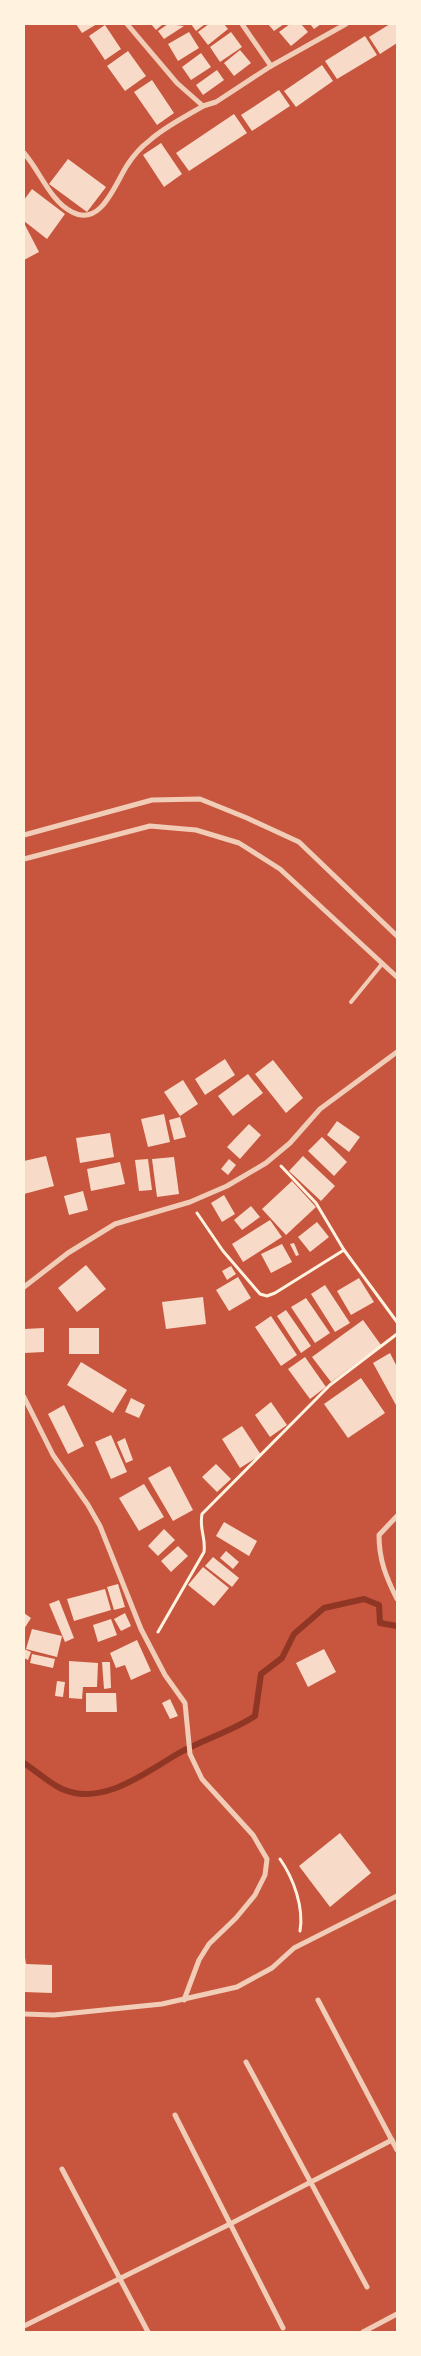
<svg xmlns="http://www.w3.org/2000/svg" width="421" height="2356" font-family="Helvetica,sans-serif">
<rect width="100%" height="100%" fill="#c8553d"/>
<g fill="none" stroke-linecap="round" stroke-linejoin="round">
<path stroke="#8f3625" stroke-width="6" d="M24,1763C36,1771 49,1783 62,1789C103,1807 146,1772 179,1753C204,1739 230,1732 255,1716L261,1674L282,1658L294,1634L324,1608L364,1599L379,1605L380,1623L397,1626"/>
</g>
<g fill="#f7dbc8">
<polygon points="76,24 97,24 82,33"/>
<polygon points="151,24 163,24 156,30"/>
<polygon points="168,24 184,26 164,39 158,31"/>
<polygon points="191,24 205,24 196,31"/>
<polygon points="209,24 224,24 228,29 208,45 198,32"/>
<polygon points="268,24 284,24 274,31"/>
<polygon points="290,24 301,24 308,32 291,46 279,32"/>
<polygon points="310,24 321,24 314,29"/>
<polygon points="390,24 397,24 397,43 380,54 369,37"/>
<polygon points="105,25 121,49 105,60 89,36"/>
<polygon points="189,32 199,48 178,61 168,44"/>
<polygon points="231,32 242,47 220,62 210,47"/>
<polygon points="365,36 377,55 337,79 325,61"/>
<polygon points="240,50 251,63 234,76 224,63"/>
<polygon points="128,51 146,76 125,91 107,66"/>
<polygon points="201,53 211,67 191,80 182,67"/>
<polygon points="322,65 333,81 296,107 284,91"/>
<polygon points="217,70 224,80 203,95 196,85"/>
<polygon points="152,80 174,113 157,125 134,92"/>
<polygon points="279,90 290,106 252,131 241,115"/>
<polygon points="234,114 247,133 189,171 176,153"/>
<polygon points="161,143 182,174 164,187 143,155"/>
<polygon points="68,159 106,187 87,212 49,184"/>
<polygon points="32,189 65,214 47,239 24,221 24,200"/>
<polygon points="24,223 39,252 24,260"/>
<polygon points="225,1059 235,1075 205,1095 195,1079"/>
<polygon points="273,1060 303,1098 286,1113 255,1074"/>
<polygon points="248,1074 263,1093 233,1116 218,1096"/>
<polygon points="183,1080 198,1104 180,1116 164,1092"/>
<polygon points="164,1114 170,1142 148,1147 141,1119"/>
<polygon points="180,1117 186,1137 174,1140 169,1120"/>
<polygon points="337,1121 360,1137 349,1152 327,1135"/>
<polygon points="249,1124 261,1135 240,1159 227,1147"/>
<polygon points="110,1133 114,1157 80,1163 76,1138"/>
<polygon points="322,1137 347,1162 334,1176 308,1151"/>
<polygon points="46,1156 54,1186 24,1194 24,1161"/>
<polygon points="303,1156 335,1186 321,1201 289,1171"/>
<polygon points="174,1157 179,1194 157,1197 152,1159"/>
<polygon points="148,1159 152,1190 139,1191 135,1160"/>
<polygon points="229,1159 236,1165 228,1175 221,1169"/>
<polygon points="120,1162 125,1184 91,1191 87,1169"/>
<polygon points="292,1181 316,1207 286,1235 262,1209"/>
<polygon points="83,1191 88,1210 69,1215 64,1196"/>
<polygon points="224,1195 235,1214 222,1222 211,1203"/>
<polygon points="251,1206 260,1217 242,1230 234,1220"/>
<polygon points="270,1220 282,1237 243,1262 232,1244"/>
<polygon points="317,1222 329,1237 310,1252 298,1237"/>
<polygon points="294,1243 299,1255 296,1256 290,1244"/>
<polygon points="282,1244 292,1262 271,1273 261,1254"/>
<polygon points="86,1265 106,1289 77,1312 58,1288"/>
<polygon points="231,1266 236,1274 227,1280 222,1271"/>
<polygon points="238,1277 251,1298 229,1311 216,1290"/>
<polygon points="359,1278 374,1302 351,1315 337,1291"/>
<polygon points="325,1285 350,1323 335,1332 311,1294"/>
<polygon points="203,1297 206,1324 166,1329 162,1302"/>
<polygon points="306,1298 330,1333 315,1343 291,1307"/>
<polygon points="286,1310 311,1346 301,1353 277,1316"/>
<polygon points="271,1316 297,1355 281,1366 255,1327"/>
<polygon points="363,1320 381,1345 331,1382 312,1357"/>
<polygon points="44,1328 44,1352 24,1353 24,1329"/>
<rect x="69" y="1328" width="30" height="26"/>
<polygon points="390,1353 397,1367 397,1407 373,1363"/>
<polygon points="305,1357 326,1387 310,1399 288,1369"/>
<polygon points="81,1362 127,1390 113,1413 67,1385"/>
<polygon points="361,1378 385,1413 348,1438 324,1404"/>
<polygon points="131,1398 145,1405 139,1418 125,1412"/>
<polygon points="271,1402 287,1425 270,1437 255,1415"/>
<polygon points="64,1405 84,1446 68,1454 48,1414"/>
<polygon points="242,1426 261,1455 240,1468 222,1439"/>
<polygon points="111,1435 127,1472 111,1479 95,1442"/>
<polygon points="125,1438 133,1460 126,1463 117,1442"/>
<polygon points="216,1464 231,1479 217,1492 202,1477"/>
<polygon points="170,1466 193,1510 173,1521 148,1478"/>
<polygon points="144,1484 164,1517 139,1531 119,1498"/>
<polygon points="224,1522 257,1541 249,1556 216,1536"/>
<polygon points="164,1529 175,1540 158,1556 148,1546"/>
<polygon points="178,1546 188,1556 171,1572 161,1561"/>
<polygon points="226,1551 239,1562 233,1569 220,1558"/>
<polygon points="213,1557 239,1578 232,1587 205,1566"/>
<polygon points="203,1567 229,1588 214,1606 188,1585"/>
<polygon points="118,1584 125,1607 114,1610 107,1587"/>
<polygon points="105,1589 111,1610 74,1621 67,1599"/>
<polygon points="59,1600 74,1638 65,1642 49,1604"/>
<polygon points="24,1613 31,1618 24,1629"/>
<polygon points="125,1613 131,1626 121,1631 114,1619"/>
<polygon points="111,1619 117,1635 98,1642 93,1625"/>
<polygon points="32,1629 62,1636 57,1657 26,1649"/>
<polygon points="137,1640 151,1671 131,1680 125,1665 116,1668 110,1653"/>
<polygon points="24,1649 31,1652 28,1660 24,1658"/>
<polygon points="324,1649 336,1672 308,1687 296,1663"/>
<polygon points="32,1654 55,1659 53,1668 30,1663"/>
<polygon points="69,1661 98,1663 97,1687 83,1687 82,1699 69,1698"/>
<polygon points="102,1662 110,1662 111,1688 104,1689"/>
<polygon points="57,1681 65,1682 63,1697 55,1696"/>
<polygon points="86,1693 116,1693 117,1712 86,1712"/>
<polygon points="170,1699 178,1716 170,1719 162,1703"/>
<polygon points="340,1833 371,1873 330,1907 299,1866"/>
<polygon points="24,1951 26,1964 52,1965 52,1993 24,1992"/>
</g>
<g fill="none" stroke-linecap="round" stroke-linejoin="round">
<g stroke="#fff3e0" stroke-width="3">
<polyline points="281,1166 316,1203 344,1250"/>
<polyline points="197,1213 223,1251 260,1294 267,1296 275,1293 344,1250 397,1322"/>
<path d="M158,1632L204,1552C206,1536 199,1530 202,1514L330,1385L397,1334"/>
<path d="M280,1859C294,1879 304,1908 300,1931"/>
</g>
<polyline stroke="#f1ccb7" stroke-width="4" points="351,1002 382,964"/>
<g stroke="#f1ccb7" stroke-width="5">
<polyline points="127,24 177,83 203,106 216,102 271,66 346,24"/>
<polyline points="242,24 271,66"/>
<path d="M24,153C40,171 50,201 72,212C102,228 116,181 128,164C134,155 141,147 149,141C164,127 185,117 203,106"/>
<polyline points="24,835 152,800 200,799 247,818 299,842 397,936"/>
<polyline points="24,859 150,826 196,830 239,843 280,869 397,977"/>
<polyline points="24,1287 68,1253 115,1224 190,1202 227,1186 266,1163 290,1143 320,1109 397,1052"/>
<polyline points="24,1397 53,1455 88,1505 100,1526 141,1629 165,1675 185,1703 190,1754 202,1779 253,1835 267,1859 265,1875 255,1895 236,1918 209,1944 199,1960 184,2000"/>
<path d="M397,1516L379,1535C379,1560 386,1577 397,1599"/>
<polyline points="318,2000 397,2150"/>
<polyline points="24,2014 54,2015 162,2004 237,1987 272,1968 294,1948 397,1896"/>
<polyline points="246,2062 367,2287"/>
<polyline points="175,2115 283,2328"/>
<polyline points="62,2169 148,2332"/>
<polyline points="24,2326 230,2224 392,2140"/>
<polyline points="363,2332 397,2314"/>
</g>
</g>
<rect width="421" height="2356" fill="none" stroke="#fff3e0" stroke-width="50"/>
</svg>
